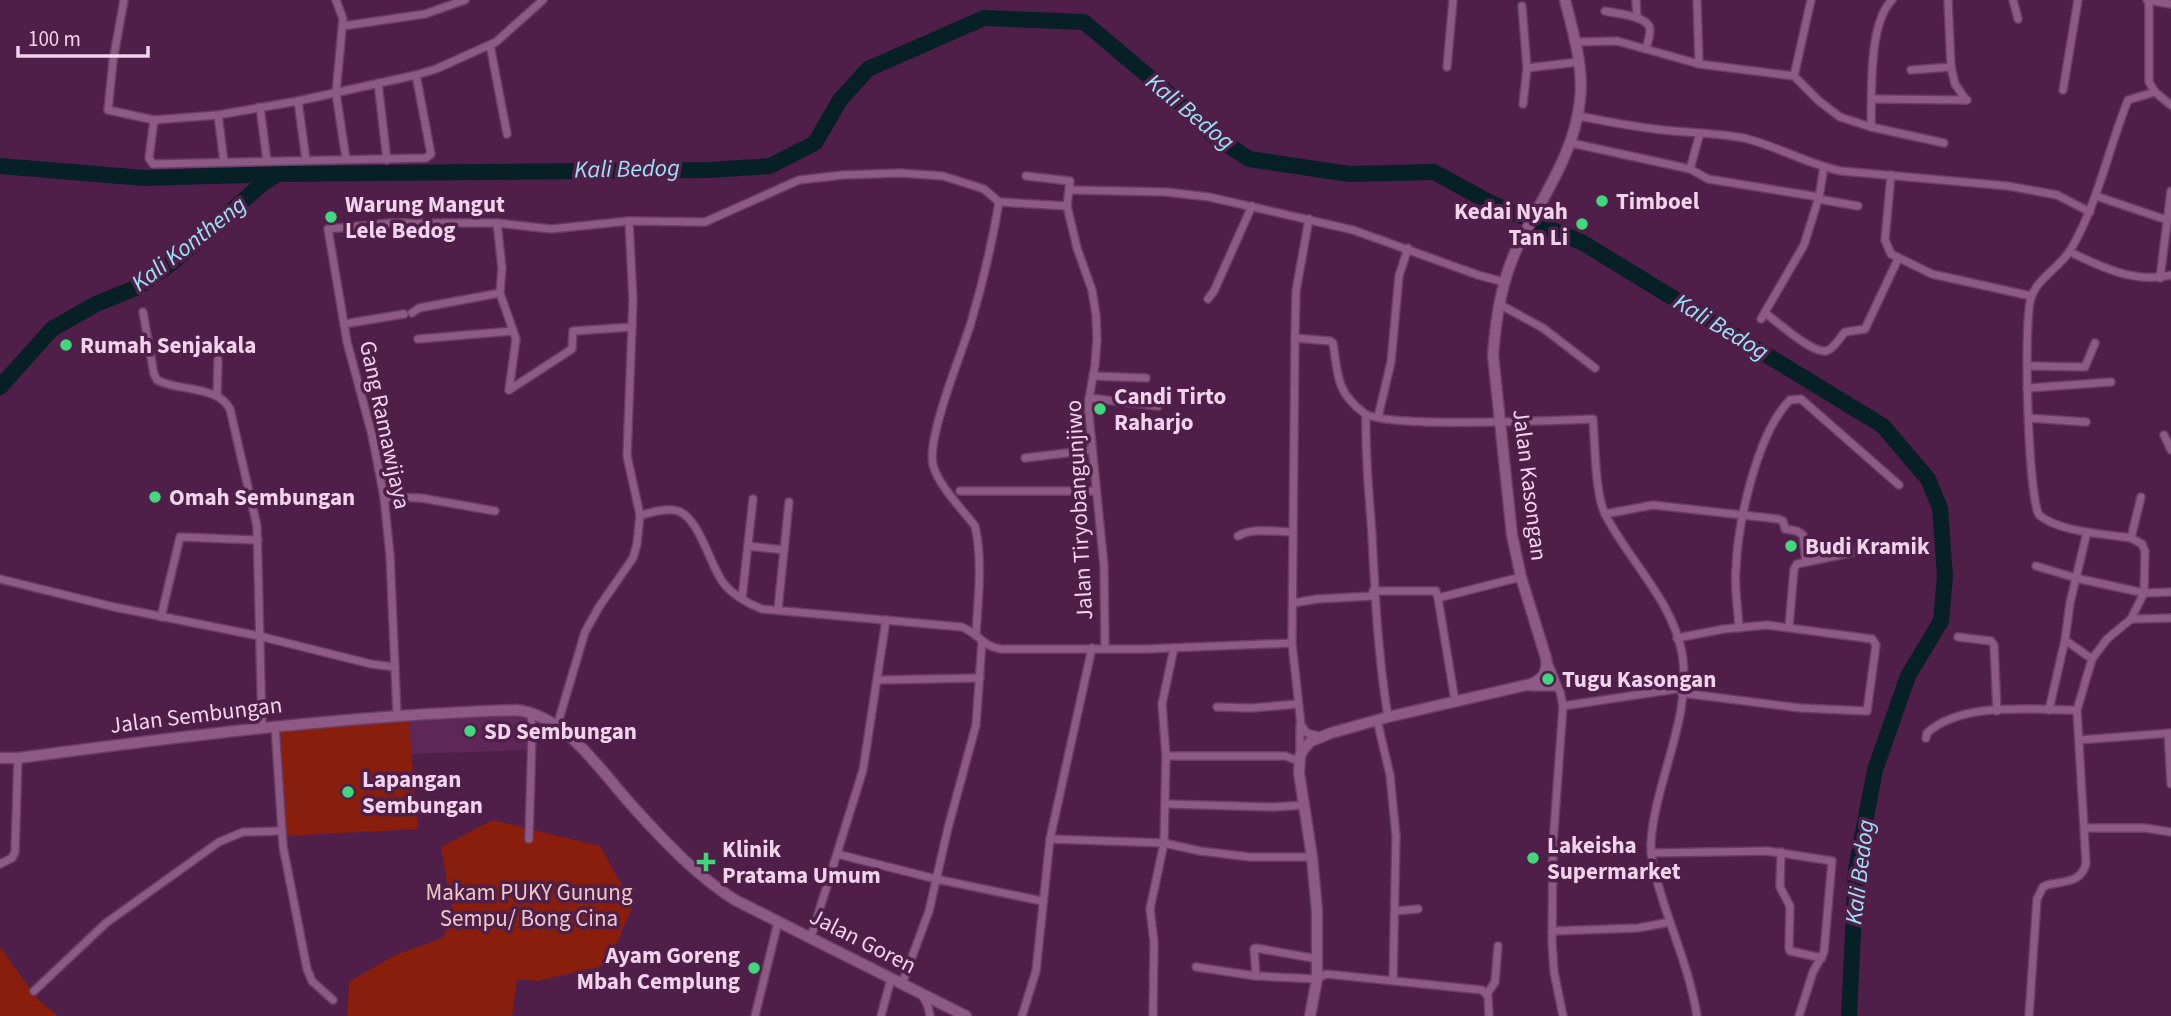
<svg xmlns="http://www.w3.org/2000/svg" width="2171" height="1016" font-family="'Source Sans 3',sans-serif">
<rect width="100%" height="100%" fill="#4f1f49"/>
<polygon fill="#5d2857" points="528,707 530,750 411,754 408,712"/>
<g fill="#881e0b">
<polygon points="408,713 418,829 284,836 278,726"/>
<polygon points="493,820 600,846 633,906 607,965 537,981 517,979 512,1016 347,1016 349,982 395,955 443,938 452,911 441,847"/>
<polygon points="0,947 38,1000 58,1016 0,1016"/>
</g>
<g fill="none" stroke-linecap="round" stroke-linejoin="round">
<g stroke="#072025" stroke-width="16">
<polyline points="0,166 144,178 278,174 709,170 770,166 815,143 840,100 868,69 984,18 1084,22 1179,102 1214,136 1249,159 1349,174 1434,172 1489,202 1583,243 1883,426 1928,479 1940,508 1945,576 1941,621 1908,676 1875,770 1856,869 1849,1016"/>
<polyline points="0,387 52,329 96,304 138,287 173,262 262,184 278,174"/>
</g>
<g stroke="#683e64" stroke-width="10">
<g id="street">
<polyline points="124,0 113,61 108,110 154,120 218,115 298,101 416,75 436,69 496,42 543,0"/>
<polyline points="336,0 343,19 336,93 346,159"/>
<polyline points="1636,0 1637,18"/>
<polyline points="1697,0 1699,64"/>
<polyline points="2013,0 2018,19"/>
<polyline points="2147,0 2171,4"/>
<polyline points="2149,2 2149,82 2155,92 2171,105"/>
<polyline points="1522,6 1527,68 1523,104"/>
<path d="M1605,11C1617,14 1642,15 1649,26C1652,32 1647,43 1646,49"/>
<polyline points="343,26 425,14 465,0"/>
<polyline points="1575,42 1617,41 1699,64 1794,76 1819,101 1840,117 1871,127 1944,143"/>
<polyline points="490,45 507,134"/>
<polyline points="1447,67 1453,0"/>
<polyline points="1951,67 1955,84 1966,100"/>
<polyline points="1527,68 1578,62"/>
<polyline points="1911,70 1951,67 1948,0"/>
<polyline points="1794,76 1811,0"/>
<polyline points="378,83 387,160"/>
<polyline points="2063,90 2078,0"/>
<polyline points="1872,99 1967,100"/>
<polyline points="298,101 306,160"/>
<polyline points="260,107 267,161"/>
<polyline points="218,115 224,162"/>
<path d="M1578,116C1606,121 1634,127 1663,130C1690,133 1717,133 1744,138C1777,146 1807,164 1841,171L2008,186L2057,195L2090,212"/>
<polyline points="154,120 149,158 153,164 426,158 431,154 416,75"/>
<path d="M1871,127C1872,94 1868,24 1892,0"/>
<polyline points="1571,143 1690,169 1708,179 1819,197"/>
<polyline points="1690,169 1700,133"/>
<polyline points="1891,175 1885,240 1891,254 1932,274 2031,296"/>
<polyline points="1026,176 1070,181 1067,206 1077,248 1092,290 1096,315 1097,339 1095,365 1088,405 1104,566 1105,648"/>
<polyline points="1069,190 1166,192 1209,197 1353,230 1478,275 1504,282"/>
<polyline points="2096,196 2167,220"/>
<polyline points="1818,199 1858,206"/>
<polyline points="1309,219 1296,291 1295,338 1292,643 1301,725 1307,733 1318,736"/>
<polyline points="497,223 502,268 500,293 516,339 509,390"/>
<path d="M2070,252C2101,267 2136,284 2171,275"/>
<polyline points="2160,278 2171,191"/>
<polyline points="1208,299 1214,291 1252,206"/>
<polyline points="1499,304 1543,328 1595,368"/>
<path d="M143,312L154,374L157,380C180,392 217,385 230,409L257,526L262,727"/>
<polyline points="412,313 419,308 500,293"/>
<path d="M1765,313C1778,322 1811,353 1826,351C1834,349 1840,337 1845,332L1865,329L1898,259"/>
<polyline points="1761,319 1804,245 1819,197 1824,167"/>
<polyline points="344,324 404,314"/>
<path d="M1295,338L1330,341L1333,343C1338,375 1336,392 1364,413C1385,429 1557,420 1593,419C1595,444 1595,493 1605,514C1629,561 1672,600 1682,653C1693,715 1655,781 1651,842C1650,863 1658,884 1664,904C1676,941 1691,977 1697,1016"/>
<polyline points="418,339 513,331"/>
<polyline points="2027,366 2085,367 2095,343"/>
<polyline points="1093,376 1146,378"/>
<polyline points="2027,388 2111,382"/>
<polyline points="509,390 572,349 573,331 632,327"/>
<polyline points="217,396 218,360"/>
<polyline points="1089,398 1158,406"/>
<path d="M1366,415C1365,456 1369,494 1372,534C1375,596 1378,656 1388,717"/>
<polyline points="1378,417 1391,362 1399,276 1408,248"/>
<polyline points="2029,418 2086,422"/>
<polyline points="2164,435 2171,450"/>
<polyline points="1025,458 1091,450"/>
<polyline points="960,491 1096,491"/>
<polyline points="384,497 421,498 495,511"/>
<path d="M2141,497L2131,538C2105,534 2059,532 2039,515C2028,494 2023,323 2031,298C2037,278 2061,267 2071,249C2098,203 2108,150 2128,100L2155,92"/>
<polyline points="1605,514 1653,505 1778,519 1783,521 1785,529 1797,531 1803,535 1806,562"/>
<path d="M640,515C651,513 667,507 678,511C699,518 710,564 722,581C730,593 748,604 762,609L962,627C979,634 982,646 1001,649H1146L1292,643"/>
<polyline points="2087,532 2070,603 2065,640 2092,659"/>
<path d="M1238,536C1253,527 1276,532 1293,532"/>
<polyline points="748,546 784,550"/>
<polyline points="2036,566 2076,578 2144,593 2145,551 2142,544 2131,538"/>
<polyline points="0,579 114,607 259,636 371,664 395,667"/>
<polyline points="1373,591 1436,591 1438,598 1521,577"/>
<polyline points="742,598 753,499"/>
<polyline points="1438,598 1455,701"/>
<polyline points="1293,603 1317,599 1374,596"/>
<polyline points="778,609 789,502"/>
<polyline points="161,617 180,537 258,540"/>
<polyline points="2131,619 2144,593 2171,592"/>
<polyline points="1789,627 1794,569 1797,564 1883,546"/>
<path d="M1739,628C1738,608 1734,587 1736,568C1738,522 1757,433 1790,400L1801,399L1899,485"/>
<path d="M976,634C978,599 983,561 975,526C962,509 938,485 933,465C927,437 960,357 970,326C982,286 992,244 999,202"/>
<polyline points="1958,637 1991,641 1994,645 1997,711"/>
<polyline points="1677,638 1724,629 1767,625 1872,639 1876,645 1867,711 1800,708 1682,693"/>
<polyline points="1548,662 1558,687"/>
<polyline points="877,680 980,678"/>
<polyline points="1531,687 1557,687 1560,691 1563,706 1553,844 1552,942 1554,972 1563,1016"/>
<polyline points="1563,706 1683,688"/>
<polyline points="1217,707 1251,708 1298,704"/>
<polyline points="2049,710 2065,640"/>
<polyline points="397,715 390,555 384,497 372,435 347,342 328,229 391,223 497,223 551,229 629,221 705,222 799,180 843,175 900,173 943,176 984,189 999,202 1067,206"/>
<polyline points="1377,720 1390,775 1396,836 1393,980"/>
<polyline points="1300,725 1300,752"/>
<polyline points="275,726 283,846 307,969 312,981 333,1000"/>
<polyline points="557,726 585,632 599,607 633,558 637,544 640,515 627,456 633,300 629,221"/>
<polyline points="2168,733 2171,784"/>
<path d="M1926,738L1927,733C1962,701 2032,710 2077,710"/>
<polyline points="2079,740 2171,733"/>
<polyline points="1166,756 1285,756 1299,761"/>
<polyline points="1165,804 1274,807 1304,805"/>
<polyline points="2085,828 2145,828 2171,832"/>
<polyline points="529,839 532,734 531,712"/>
<polyline points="1050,839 1164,843 1200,851 1250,857 1312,857"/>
<polyline points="1781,852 1780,887 1790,906 1789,948 1790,951 1822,958"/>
<polyline points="1651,853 1768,851 1832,861 1824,952 1813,972 1799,1016"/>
<polyline points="837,854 936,879 1042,901"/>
<polyline points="0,864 12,858 15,852 18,758"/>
<polyline points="1395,911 1418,909"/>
<polyline points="1552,931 1638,928 1670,922"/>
<polyline points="811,937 863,770 886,620"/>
<polyline points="1196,967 1256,976 1317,979 1326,974 1482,990 1488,996 1489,1016"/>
<polyline points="1256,976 1254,949 1256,948 1318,959"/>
<polyline points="902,984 929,911 948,828 976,725 982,642"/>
<polyline points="34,991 106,923 219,842 243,832 281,831"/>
<polyline points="1487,994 1495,982 1498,946"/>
<polyline points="922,995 928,1006 930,1016"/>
<polyline points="755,1016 778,922"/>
<polyline points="881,1016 891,979"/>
<polyline points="1022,1016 1036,971 1050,839 1092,648"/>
<polyline points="1153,1016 1154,942 1150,909 1164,843 1166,756 1162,704 1174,648"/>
<path d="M2029,1016L2037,899L2043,887L2047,885C2064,881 2082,883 2086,863L2077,710L2092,659L2107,639L2131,619L2171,618"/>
</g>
</g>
<g stroke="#683e64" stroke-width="13">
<g id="secondary">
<path d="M0,758H18C184,736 349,715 516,710C567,715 604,776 636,810C666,843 697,876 735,900L966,1016"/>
<path d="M1310,1016L1317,979V911L1312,857L1299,773L1300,756L1303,750L1311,741L1331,733L1388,717L1531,684C1543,679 1548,672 1546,658L1521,577L1512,535L1493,355C1496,316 1502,277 1520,242C1543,196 1575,152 1580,100C1584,67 1573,32 1565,0"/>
</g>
</g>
<use href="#street" stroke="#8d5985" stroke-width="7"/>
<use href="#secondary" stroke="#8d5985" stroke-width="10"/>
</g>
<g fill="#41d77c" stroke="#4f1f49" stroke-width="2.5">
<circle cx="1602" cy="201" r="7"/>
<circle cx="331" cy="217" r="7"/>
<circle cx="1582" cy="224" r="7"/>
<circle cx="66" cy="345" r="7"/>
<circle cx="1100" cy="409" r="7"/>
<circle cx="155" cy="497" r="7"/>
<circle cx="1791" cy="546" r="7"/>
<circle cx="1548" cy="679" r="7"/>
<circle cx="470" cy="731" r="7"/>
<circle cx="348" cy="792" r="7"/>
<circle cx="1533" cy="858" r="7"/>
<path d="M702.5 851.5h7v7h7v7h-7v7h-7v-7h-7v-7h7z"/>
<circle cx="754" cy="968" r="7"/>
</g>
<g text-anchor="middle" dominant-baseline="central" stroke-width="7" stroke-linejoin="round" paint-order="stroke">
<g font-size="23" font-weight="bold" fill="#f1d3eb" stroke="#4f1f49" text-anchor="start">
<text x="1616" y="201">Timboel</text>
<text x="345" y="204">Warung Mangut<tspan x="345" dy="26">Lele Bedog</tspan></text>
<text x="1568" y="211" text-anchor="end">Kedai Nyah<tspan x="1568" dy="26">Tan Li</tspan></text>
<text x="80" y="345">Rumah Senjakala</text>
<text x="1114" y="396">Candi Tirto<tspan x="1114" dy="26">Raharjo</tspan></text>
<text x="169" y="497">Omah Sembungan</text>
<text x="1805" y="546">Budi Kramik</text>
<text x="1562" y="679">Tugu Kasongan</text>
<text x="484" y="731">SD Sembungan</text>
<text x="362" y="779">Lapangan<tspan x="362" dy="26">Sembungan</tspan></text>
<text x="1547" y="845">Lakeisha<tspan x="1547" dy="26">Supermarket</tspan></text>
<text x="722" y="849">Klinik<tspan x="722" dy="26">Pratama Umum</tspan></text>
<text x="740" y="955" text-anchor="end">Ayam Goreng<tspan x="740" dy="26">Mbah Cemplung</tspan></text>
</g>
<g font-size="23" fill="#f1d3eb" stroke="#4f1f49">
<text transform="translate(385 425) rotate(78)">Gang Ramawijaya</text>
<text transform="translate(1530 485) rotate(83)">Jalan Kasongan</text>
<text transform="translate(1079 510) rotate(-93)">Jalan Tiryobangunjiwo</text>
<text transform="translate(196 715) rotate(-7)">Jalan Sembungan</text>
<text transform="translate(863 941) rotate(27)">Jalan Goren</text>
</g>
<g font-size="23" fill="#ebcac3" stroke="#4f1f49">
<text x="529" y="892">Makam PUKY Gunung<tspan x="529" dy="26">Sempu/ Bong Cina</tspan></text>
</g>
<g font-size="24" font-style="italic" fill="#99e3f3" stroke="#4f1f49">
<text transform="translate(1190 112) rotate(39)">Kali Bedog</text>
<text transform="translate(627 169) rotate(-1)">Kali Bedog</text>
<text transform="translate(189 244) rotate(-38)">Kali Kontheng</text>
<text transform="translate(1721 327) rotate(31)">Kali Bedog</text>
<text transform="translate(1860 872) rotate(-83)">Kali Bedog</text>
</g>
</g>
<path d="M18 46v10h130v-10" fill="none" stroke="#f1d3eb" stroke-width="3.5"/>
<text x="28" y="46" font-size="21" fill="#f1d3eb" stroke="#4f1f49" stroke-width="5" paint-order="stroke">100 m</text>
</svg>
